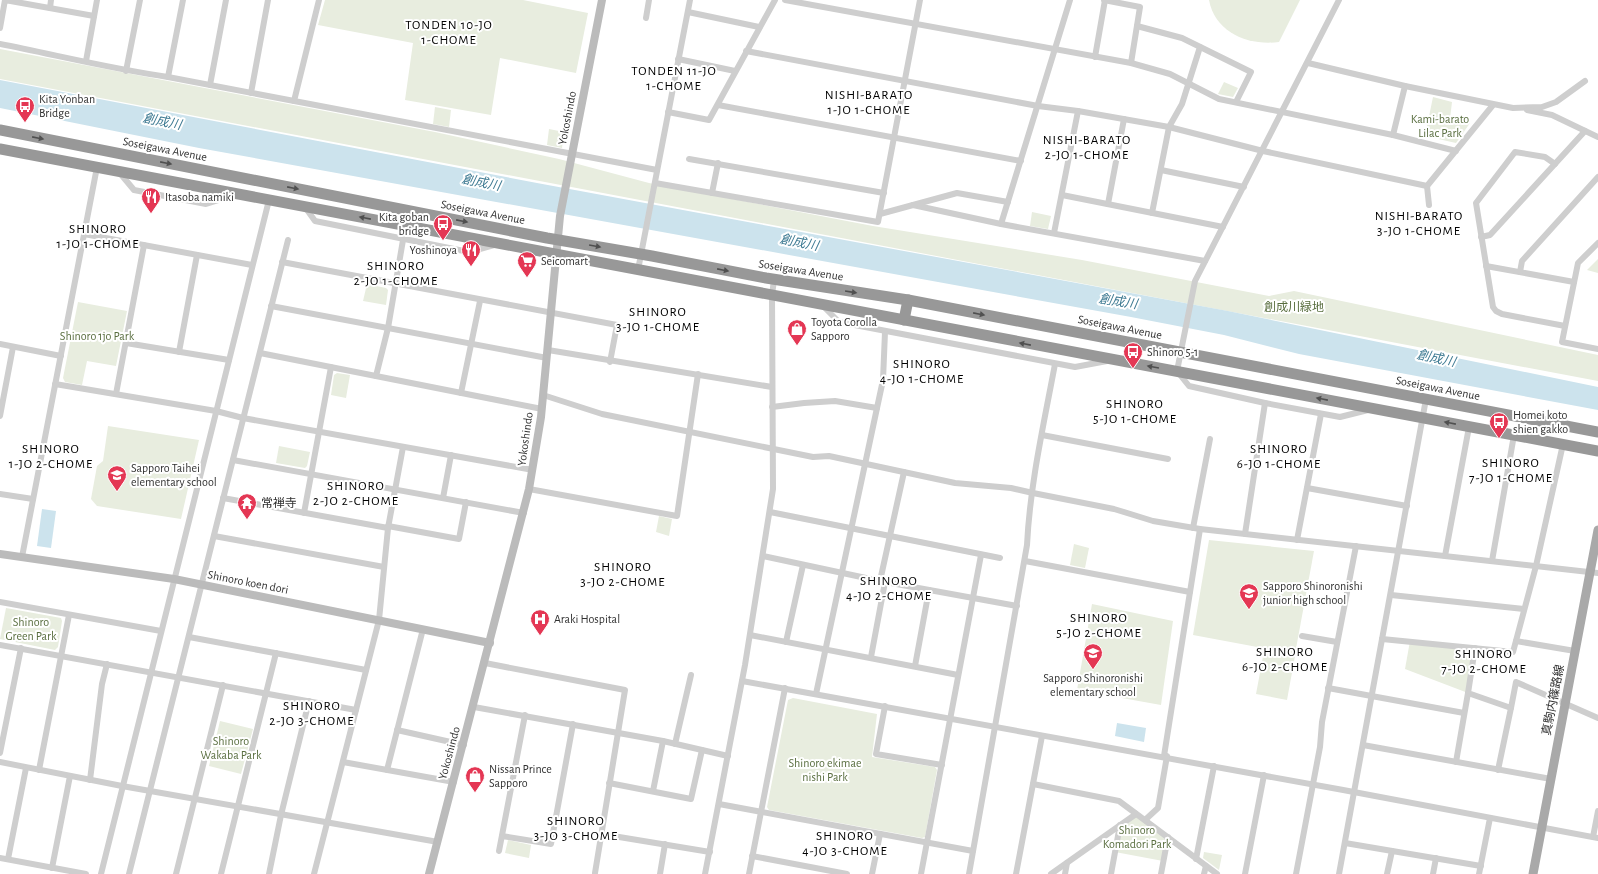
<svg xmlns="http://www.w3.org/2000/svg" width="1598" height="874" font-family="'Alegreya Sans','Noto Sans JP',sans-serif">
<rect width="100%" height="100%" fill="#fff"/>
<g fill="#e8eddf">
<polygon points="325,0 523,0 588,13 576,73 500,58 491,115 405,100 413,43 318,25"/>
<path d="M1209,0H1300L1279,42C1249,46 1215,33 1209,0Z"/>
<polygon points="0,49 435,132 559,159 649,183 873,226 1082,260 1269,296 1294,291 1598,355 1598,381 0,79"/>
<polygon points="1224,82 1238,88 1233,97 1218,94"/>
<polygon points="1433,97 1452,102 1450,119 1470,123 1456,143 1425,136"/>
<polygon points="435,107 451,110 449,127 433,124"/>
<polygon points="549,129 564,132 562,148 547,145"/>
<polygon points="1032,212 1051,216 1048,229 1030,226"/>
<polygon points="1598,259 1598,273 1587,270"/>
<polygon points="367,284 386,288 388,290 386,305 363,301"/>
<polygon points="78,302 127,311 116,366 87,361 82,385 65,382 63,378"/>
<polygon points="337,373 350,375 346,398 331,395 334,375"/>
<polygon points="108,426 199,440 181,519 97,506 91,499 97,466 103,461"/>
<polygon points="279,446 310,452 307,466 305,468 276,463"/>
<polygon points="659,516 672,519 669,536 656,532"/>
<polygon points="1209,540 1314,551 1295,654 1193,635"/>
<polygon points="1074,544 1089,548 1085,568 1070,565"/>
<polygon points="1092,604 1173,621 1161,705 1077,690"/>
<polygon points="6,608 61,618 62,621 58,647 55,650 0,639"/>
<polygon points="1410,641 1475,648 1468,693 1405,669"/>
<polygon points="1264,651 1295,656 1287,700 1256,694"/>
<polygon points="793,698 877,714 872,757 935,767 937,770 925,837 922,838 769,810 767,807 788,700"/>
<polygon points="220,721 253,729 241,774 209,766"/>
<polygon points="1136,814 1168,837 1163,861 1115,852 1120,825"/>
<polygon points="508,840 531,845 529,858 505,853"/>
<polygon points="1204,852 1222,855 1219,870 1203,858"/>
</g>
<g fill="#cce3ed">
<polygon points="0,80 537,183 1228,311 1598,387 1598,410 1299,354 1224,335 1131,317 199,148 0,108"/>
<polygon points="42,509 56,511 51,548 37,546"/>
<polygon points="1117,723 1146,728 1144,742 1115,736"/>
</g>
<g fill="none" stroke-linecap="round" stroke-linejoin="round">
<g stroke="#cecece" stroke-width="6">
<polyline points="785,0 1131,63 1140,7 1104,0"/>
<polyline points="1339,0 1195,281 1177,371 1189,386 1265,403 1340,417 1368,410"/>
<polyline points="50,8 51,0"/>
<polyline points="688,12 759,27"/>
<polyline points="646,18 649,0"/>
<polyline points="1137,26 1182,38 1251,72 1236,102"/>
<polyline points="0,28 5,0 94,16"/>
<path d="M0,44C56,55 112,69 168,77L657,170"/>
<polyline points="746,51 1038,106 1078,111 1169,127 1263,151 1427,186 1493,105"/>
<polyline points="1095,57 1105,0"/>
<polyline points="678,59 735,71"/>
<polyline points="86,61 97,0"/>
<polyline points="1131,63 1170,74 1219,99 1393,135 1456,151"/>
<polyline points="1308,63 1405,86 1513,108 1542,107 1556,102 1585,81"/>
<polyline points="126,71 140,0"/>
<polyline points="168,77 183,0"/>
<polyline points="210,85 226,0"/>
<polyline points="251,93 268,0"/>
<polyline points="294,101 319,0"/>
<polyline points="718,105 1021,161"/>
<polyline points="1527,110 1552,115 1598,137"/>
<polyline points="668,112 709,120 775,0"/>
<polyline points="1393,135 1405,86"/>
<polyline points="689,159 884,193"/>
<polyline points="1555,164 1545,157 1515,152 1476,203 1493,307 1496,311 1502,314 1565,326"/>
<polyline points="1161,170 1244,187"/>
<polyline points="119,172 134,190 206,204 235,195"/>
<polyline points="655,183 878,222 920,0"/>
<polyline points="1427,186 1429,205"/>
<polyline points="712,193 718,163"/>
<polyline points="1062,195 1223,227"/>
<polyline points="1108,204 1124,119"/>
<polyline points="913,205 1001,224 1205,261"/>
<polyline points="305,207 315,221 469,252 494,245"/>
<polyline points="1152,213 1169,127 1182,104 1200,47"/>
<polyline points="880,214 957,193 1008,202"/>
<polyline points="1001,224 1070,0"/>
<polyline points="1054,233 1078,111"/>
<polyline points="84,234 252,265"/>
<polyline points="1481,237 1490,235 1585,131"/>
<polyline points="1598,243 1578,263 1562,342 1598,349"/>
<polyline points="282,262 617,325 610,362"/>
<polyline points="1486,266 1574,282"/>
<polyline points="638,270 690,0"/>
<polyline points="1520,272 1522,261 1598,177"/>
<polyline points="271,306 547,358"/>
<polyline points="823,306 839,322 1075,367 1107,361"/>
<polyline points="126,343 229,360"/>
<polyline points="0,344 61,356"/>
<polyline points="548,350 772,387"/>
<polyline points="179,352 197,255"/>
<polyline points="260,353 542,409"/>
<polyline points="376,376 388,328 403,240"/>
<polyline points="55,384 216,411 243,418 533,470"/>
<polyline points="461,393 480,301"/>
<polyline points="116,394 144,245"/>
<polyline points="543,395 602,414 813,457 829,456 955,483 1011,488 1033,493 1114,509 1153,521 1200,529 1598,573"/>
<polyline points="772,407 804,403 835,401 877,408 816,694"/>
<polyline points="877,408 883,380 885,332"/>
<polyline points="0,416 13,347"/>
<polyline points="1042,435 1168,459"/>
<polyline points="233,460 524,513"/>
<polyline points="1307,488 1407,506"/>
<polyline points="529,489 677,516 698,374"/>
<polyline points="0,494 33,499"/>
<polyline points="223,498 388,528"/>
<polyline points="443,498 451,455"/>
<polyline points="770,512 1000,558"/>
<polyline points="304,513 331,367"/>
<polyline points="388,526 459,539 466,502"/>
<polyline points="1193,528 1210,439"/>
<polyline points="1245,534 1265,403"/>
<polyline points="214,536 384,567"/>
<polyline points="1297,540 1321,414"/>
<polyline points="763,556 880,581 1017,606"/>
<polyline points="1445,556 1469,427"/>
<polyline points="22,557 97,167"/>
<polyline points="1025,561 1190,592"/>
<polyline points="1492,561 1514,435"/>
<polyline points="880,581 904,472"/>
<polyline points="1391,595 1524,609"/>
<polyline points="0,602 161,631"/>
<polyline points="750,635 958,675"/>
<polyline points="1302,636 1337,642"/>
<polyline points="189,637 366,670"/>
<polyline points="1382,639 1513,652 1536,566 1563,444"/>
<polyline points="1516,641 1575,651"/>
<polyline points="786,642 803,565"/>
<polyline points="0,645 356,710"/>
<polyline points="1475,648 1468,693 1511,708 1516,682 1598,718"/>
<polyline points="871,657 885,582"/>
<polyline points="485,663 625,690 595,873"/>
<polyline points="915,666 929,590"/>
<path d="M742,681C1028,731 1313,784 1598,838"/>
<polyline points="1328,688 1464,713"/>
<polyline points="885,706 876,754 942,765"/>
<polyline points="474,707 663,741 728,756"/>
<polyline points="397,730 464,745"/>
<polyline points="675,744 691,675"/>
<polyline points="1363,745 1551,779"/>
<polyline points="0,753 21,648"/>
<polyline points="1164,756 1200,529"/>
<polyline points="0,762 122,786 438,842"/>
<polyline points="343,762 454,782"/>
<polyline points="1456,762 1468,693"/>
<polyline points="39,770 69,615"/>
<polyline points="387,770 423,629"/>
<polyline points="1498,770 1511,708"/>
<polyline points="90,780 102,684 107,664"/>
<polyline points="609,783 691,799 702,750"/>
<polyline points="1033,784 1119,801 1217,874"/>
<polyline points="653,791 663,741"/>
<polyline points="719,804 973,851"/>
<polyline points="1145,820 1158,808 1167,756"/>
<polyline points="601,834 710,852"/>
<polyline points="502,836 551,844 573,724"/>
<polyline points="1593,837 1598,811"/>
<polyline points="1345,843 1481,866"/>
<polyline points="499,851 525,715"/>
<polyline points="752,856 847,874"/>
<polyline points="0,858 86,874"/>
<polyline points="8,859 26,768"/>
<polyline points="1196,859 1214,766"/>
<polyline points="52,868 70,776"/>
<polyline points="101,874 269,200"/>
<polyline points="129,874 288,240"/>
<polyline points="176,874 223,685"/>
<polyline points="221,874 276,653"/>
<polyline points="269,874 281,815 309,701"/>
<polyline points="314,874 379,620 388,528 403,447"/>
<polyline points="660,874 665,844"/>
<polyline points="705,874 745,665 773,489 772,295 774,280"/>
<polyline points="749,874 785,688"/>
<polyline points="872,874 880,834"/>
<polyline points="921,874 981,555"/>
<path d="M969,874L1027,545C1030,484 1044,423 1055,364"/>
<polyline points="1016,874 1042,736"/>
<polyline points="1051,874 1136,814"/>
<polyline points="1065,874 1067,863"/>
<polyline points="1111,874 1120,825"/>
<polyline points="1161,874 1168,837"/>
<polyline points="1204,874 1206,866"/>
<polyline points="1245,874 1264,775"/>
<polyline points="1296,874 1320,747 1322,722 1356,546"/>
<polyline points="1339,874 1426,399"/>
<polyline points="1387,874 1392,851"/>
<polyline points="1433,874 1436,858"/>
<polyline points="1479,874 1490,818"/>
</g>
<g stroke="#bbb" stroke-width="8">
<polyline points="0,554 174,579 490,643"/>
<polyline points="429,874 529,489 541,417 560,216 602,0"/>
</g>
<polyline stroke="#a9a9a9" stroke-width="9" points="1533,874 1598,530"/>
<g stroke="#989898" stroke-width="11">
<polyline points="0,130 547,238 652,256 766,278 908,300 1598,432"/>
<polyline points="0,149 1598,451"/>
<polyline points="904,320 908,300"/>
</g>
</g>
<defs><path id="oneway-solid" d="M-6-.8H1V-3.2L6.5 0L1 3.2V.8H-6Z"/></defs>
<g fill="#505050">
<use href="#oneway-solid" transform="translate(38 138) rotate(11)"/>
<use href="#oneway-solid" transform="translate(166 163) rotate(11)"/>
<use href="#oneway-solid" transform="translate(293 188) rotate(11)"/>
<use href="#oneway-solid" transform="translate(365 218) rotate(-169)"/>
<use href="#oneway-solid" transform="translate(462 221) rotate(11)"/>
<use href="#oneway-solid" transform="translate(595 246) rotate(10)"/>
<use href="#oneway-solid" transform="translate(723 270) rotate(11)"/>
<use href="#oneway-solid" transform="translate(851 292) rotate(9)"/>
<use href="#oneway-solid" transform="translate(979 314) rotate(11)"/>
<use href="#oneway-solid" transform="translate(1025 344) rotate(-169)"/>
<use href="#oneway-solid" transform="translate(1153 367) rotate(-170)"/>
<use href="#oneway-solid" transform="translate(1322 399) rotate(-169)"/>
<use href="#oneway-solid" transform="translate(1450 423) rotate(-169)"/>
</g>
<defs>
<g id="bus-pin" transform="scale(1)"><path d="M0 17L-7.5 6A9.5 9.5 0 1 1 7.5 6Z" fill="#e43754" stroke="#fff"/><path d="M-5-6H5V4H4V6H2V4H-2V6H-4V4H-5ZM-3.5-4V0h7V-4ZM-3.5 1.2v1.5H-2V1.2ZM2 1.2v1.5H3.5V1.2Z" fill="#fff"/></g>
<g id="restaurant-pin" transform="scale(1)"><path d="M0 17L-7.5 6A9.5 9.5 0 1 1 7.5 6Z" fill="#e43754" stroke="#fff"/><path d="M-5-6h1v4h1v-4h1v4h1v-4h1v5L-1.5 .5V6h-2V.5L-5-1ZM5-6V6H3V1.5H1.5Q1.5-4 5-6Z" fill="#fff"/></g>
<g id="supermarket-pin" transform="scale(1)"><path d="M0 17L-7.5 6A9.5 9.5 0 1 1 7.5 6Z" fill="#e43754" stroke="#fff"/><path d="M-6-5.5h2.5l.6 2H6L4.5 2H-2.5L-4.4-4H-6ZM-1.5 3.2a1.3 1.3 0 1 0 .1 0ZM3 3.2a1.3 1.3 0 1 0 .1 0Z" fill="#fff"/></g>
<g id="shop-pin" transform="scale(1)"><path d="M0 17L-7.5 6A9.5 9.5 0 1 1 7.5 6Z" fill="#e43754" stroke="#fff"/><path d="M-5-2.5h2.3a2.7 3.5 0 0 1 5.4 0H5L5.5 6h-11ZM-1.5-2.5h3a1.5 2.3 0 0 0-3 0Z" fill="#fff"/></g>
<g id="school-pin" transform="scale(1)"><path d="M0 17L-7.5 6A9.5 9.5 0 1 1 7.5 6Z" fill="#e43754" stroke="#fff"/><path d="M0-5L7-2L0 1L-7-2ZM-4 1L0 2.5L4 1V4Q0 6-4 4Z" fill="#fff"/></g>
<g id="temple-pin" transform="scale(1)"><path d="M0 17L-7.5 6A9.5 9.5 0 1 1 7.5 6Z" fill="#e43754" stroke="#fff"/><path d="M0-6L5-2H3V0L6.5 2.5H4V6H1.5V3h-3V6H-4V2.5H-6.5L-3 0V-2H-5Z" fill="#fff"/></g>
<g id="hospital-pin" transform="scale(1)"><path d="M0 17L-7.5 6A9.5 9.5 0 1 1 7.5 6Z" fill="#e43754" stroke="#fff"/><path d="M-5-5h3v3.5h4V-5h3V5h-3V1.5h-4V5h-3Z" fill="#fff"/></g>
</defs>
<g fill-rule="evenodd">
<use href="#bus-pin" x="25" y="106"/>
<use href="#restaurant-pin" x="151" y="197"/>
<use href="#bus-pin" x="443" y="224"/>
<use href="#restaurant-pin" x="471" y="250"/>
<use href="#supermarket-pin" x="527" y="261"/>
<use href="#shop-pin" x="797" y="329"/>
<use href="#bus-pin" x="1133" y="352"/>
<use href="#bus-pin" x="1499" y="422"/>
<use href="#school-pin" x="117" y="475"/>
<use href="#temple-pin" x="247" y="503"/>
<use href="#school-pin" x="1249" y="593"/>
<use href="#hospital-pin" x="540" y="619"/>
<use href="#school-pin" x="1093" y="653"/>
<use href="#shop-pin" x="475" y="776"/>
</g>
<g text-anchor="middle" dominant-baseline="central" stroke-width="4" stroke-linejoin="round" paint-order="stroke">
<g font-size="12" fill="#313131" stroke="#fff" text-anchor="start">
<text x="39" y="99">Kita Yonban<tspan x="39" dy="14">Bridge</tspan></text>
<text x="165" y="197">Itasoba namiki</text>
<text x="429" y="217" text-anchor="end">Kita goban<tspan x="429" dy="14">bridge</tspan></text>
<text x="457" y="250" text-anchor="end">Yoshinoya</text>
<text x="541" y="261">Seicomart</text>
<text x="811" y="322">Toyota Corolla<tspan x="811" dy="14">Sapporo</tspan></text>
<text x="1147" y="352">Shinoro 5-1</text>
<text x="1513" y="415">Homei koto<tspan x="1513" dy="14">shien gakko</tspan></text>
<text x="131" y="468">Sapporo Taihei<tspan x="131" dy="14">elementary school</tspan></text>
<text x="261" y="503">常禅寺</text>
<text x="1263" y="586">Sapporo Shinoronishi<tspan x="1263" dy="14">junior high school</tspan></text>
<text x="554" y="619">Araki Hospital</text>
<text x="1093" y="678" text-anchor="middle">Sapporo Shinoronishi<tspan x="1093" dy="14">elementary school</tspan></text>
<text x="489" y="769">Nissan Prince<tspan x="489" dy="14">Sapporo</tspan></text>
</g>
<g font-size="12" fill="#313131" stroke="#fff">
<text transform="translate(567 118) rotate(-79)">Yokoshindo</text>
<text transform="translate(165 149) rotate(11)">Soseigawa Avenue</text>
<text transform="translate(483 212) rotate(11)">Soseigawa Avenue</text>
<text transform="translate(801 270) rotate(9)">Soseigawa Avenue</text>
<text transform="translate(1120 327) rotate(11)">Soseigawa Avenue</text>
<text transform="translate(1438 388) rotate(11)">Soseigawa Avenue</text>
<text transform="translate(525 439) rotate(-82)">Yokoshindo</text>
<text transform="translate(248 582) rotate(11)">Shinoro koen dori</text>
<text transform="translate(1553 700) rotate(-79)">真駒内篠路線</text>
<text transform="translate(449 753) rotate(-75)">Yokoshindo</text>
</g>
<g font-size="12" fill="#586d3e" stroke="#fff">
<text x="1440" y="119">Kami-barato<tspan x="1440" dy="14">Lilac Park</tspan></text>
<text x="1294" y="307">創成川緑地</text>
<text x="97" y="336">Shinoro 1jo Park</text>
<text x="31" y="622">Shinoro<tspan x="31" dy="14">Green Park</tspan></text>
<text x="231" y="741">Shinoro<tspan x="231" dy="14">Wakaba Park</tspan></text>
<text x="825" y="763">Shinoro ekimae<tspan x="825" dy="14">nishi Park</tspan></text>
<text x="1137" y="830">Shinoro<tspan x="1137" dy="14">Komadori Park</tspan></text>
</g>
<g font-size="13" letter-spacing="1" fill="#000" stroke="#fff">
<text x="449" y="25">TONDEN 10-JO<tspan x="449" dy="15">1-CHOME</tspan></text>
<text x="674" y="71">TONDEN 11-JO<tspan x="674" dy="15">1-CHOME</tspan></text>
<text x="869" y="95">NISHI-BARATO<tspan x="869" dy="15">1-JO 1-CHOME</tspan></text>
<text x="1087" y="140">NISHI-BARATO<tspan x="1087" dy="15">2-JO 1-CHOME</tspan></text>
<text x="1419" y="216">NISHI-BARATO<tspan x="1419" dy="15">3-JO 1-CHOME</tspan></text>
<text x="98" y="229">SHINORO<tspan x="98" dy="15">1-JO 1-CHOME</tspan></text>
<text x="396" y="266">SHINORO<tspan x="396" dy="15">2-JO 1-CHOME</tspan></text>
<text x="658" y="312">SHINORO<tspan x="658" dy="15">3-JO 1-CHOME</tspan></text>
<text x="922" y="364">SHINORO<tspan x="922" dy="15">4-JO 1-CHOME</tspan></text>
<text x="1135" y="404">SHINORO<tspan x="1135" dy="15">5-JO 1-CHOME</tspan></text>
<text x="51" y="449">SHINORO<tspan x="51" dy="15">1-JO 2-CHOME</tspan></text>
<text x="1279" y="449">SHINORO<tspan x="1279" dy="15">6-JO 1-CHOME</tspan></text>
<text x="1511" y="463">SHINORO<tspan x="1511" dy="15">7-JO 1-CHOME</tspan></text>
<text x="356" y="486">SHINORO<tspan x="356" dy="15">2-JO 2-CHOME</tspan></text>
<text x="623" y="567">SHINORO<tspan x="623" dy="15">3-JO 2-CHOME</tspan></text>
<text x="889" y="581">SHINORO<tspan x="889" dy="15">4-JO 2-CHOME</tspan></text>
<text x="1099" y="618">SHINORO<tspan x="1099" dy="15">5-JO 2-CHOME</tspan></text>
<text x="1285" y="652">SHINORO<tspan x="1285" dy="15">6-JO 2-CHOME</tspan></text>
<text x="1484" y="654">SHINORO<tspan x="1484" dy="15">7-JO 2-CHOME</tspan></text>
<text x="312" y="706">SHINORO<tspan x="312" dy="15">2-JO 3-CHOME</tspan></text>
<text x="576" y="821">SHINORO<tspan x="576" dy="15">3-JO 3-CHOME</tspan></text>
<text x="845" y="836">SHINORO<tspan x="845" dy="15">4-JO 3-CHOME</tspan></text>
</g>
<g font-size="13" font-style="italic" fill="#3f7b93" stroke="#fff">
<text transform="translate(162 122) rotate(11)">創成川</text>
<text transform="translate(481 183) rotate(11)">創成川</text>
<text transform="translate(799 243) rotate(11)">創成川</text>
<text transform="translate(1118 302) rotate(9)">創成川</text>
<text transform="translate(1436 359) rotate(12)">創成川</text>
</g>
</g>
</svg>
